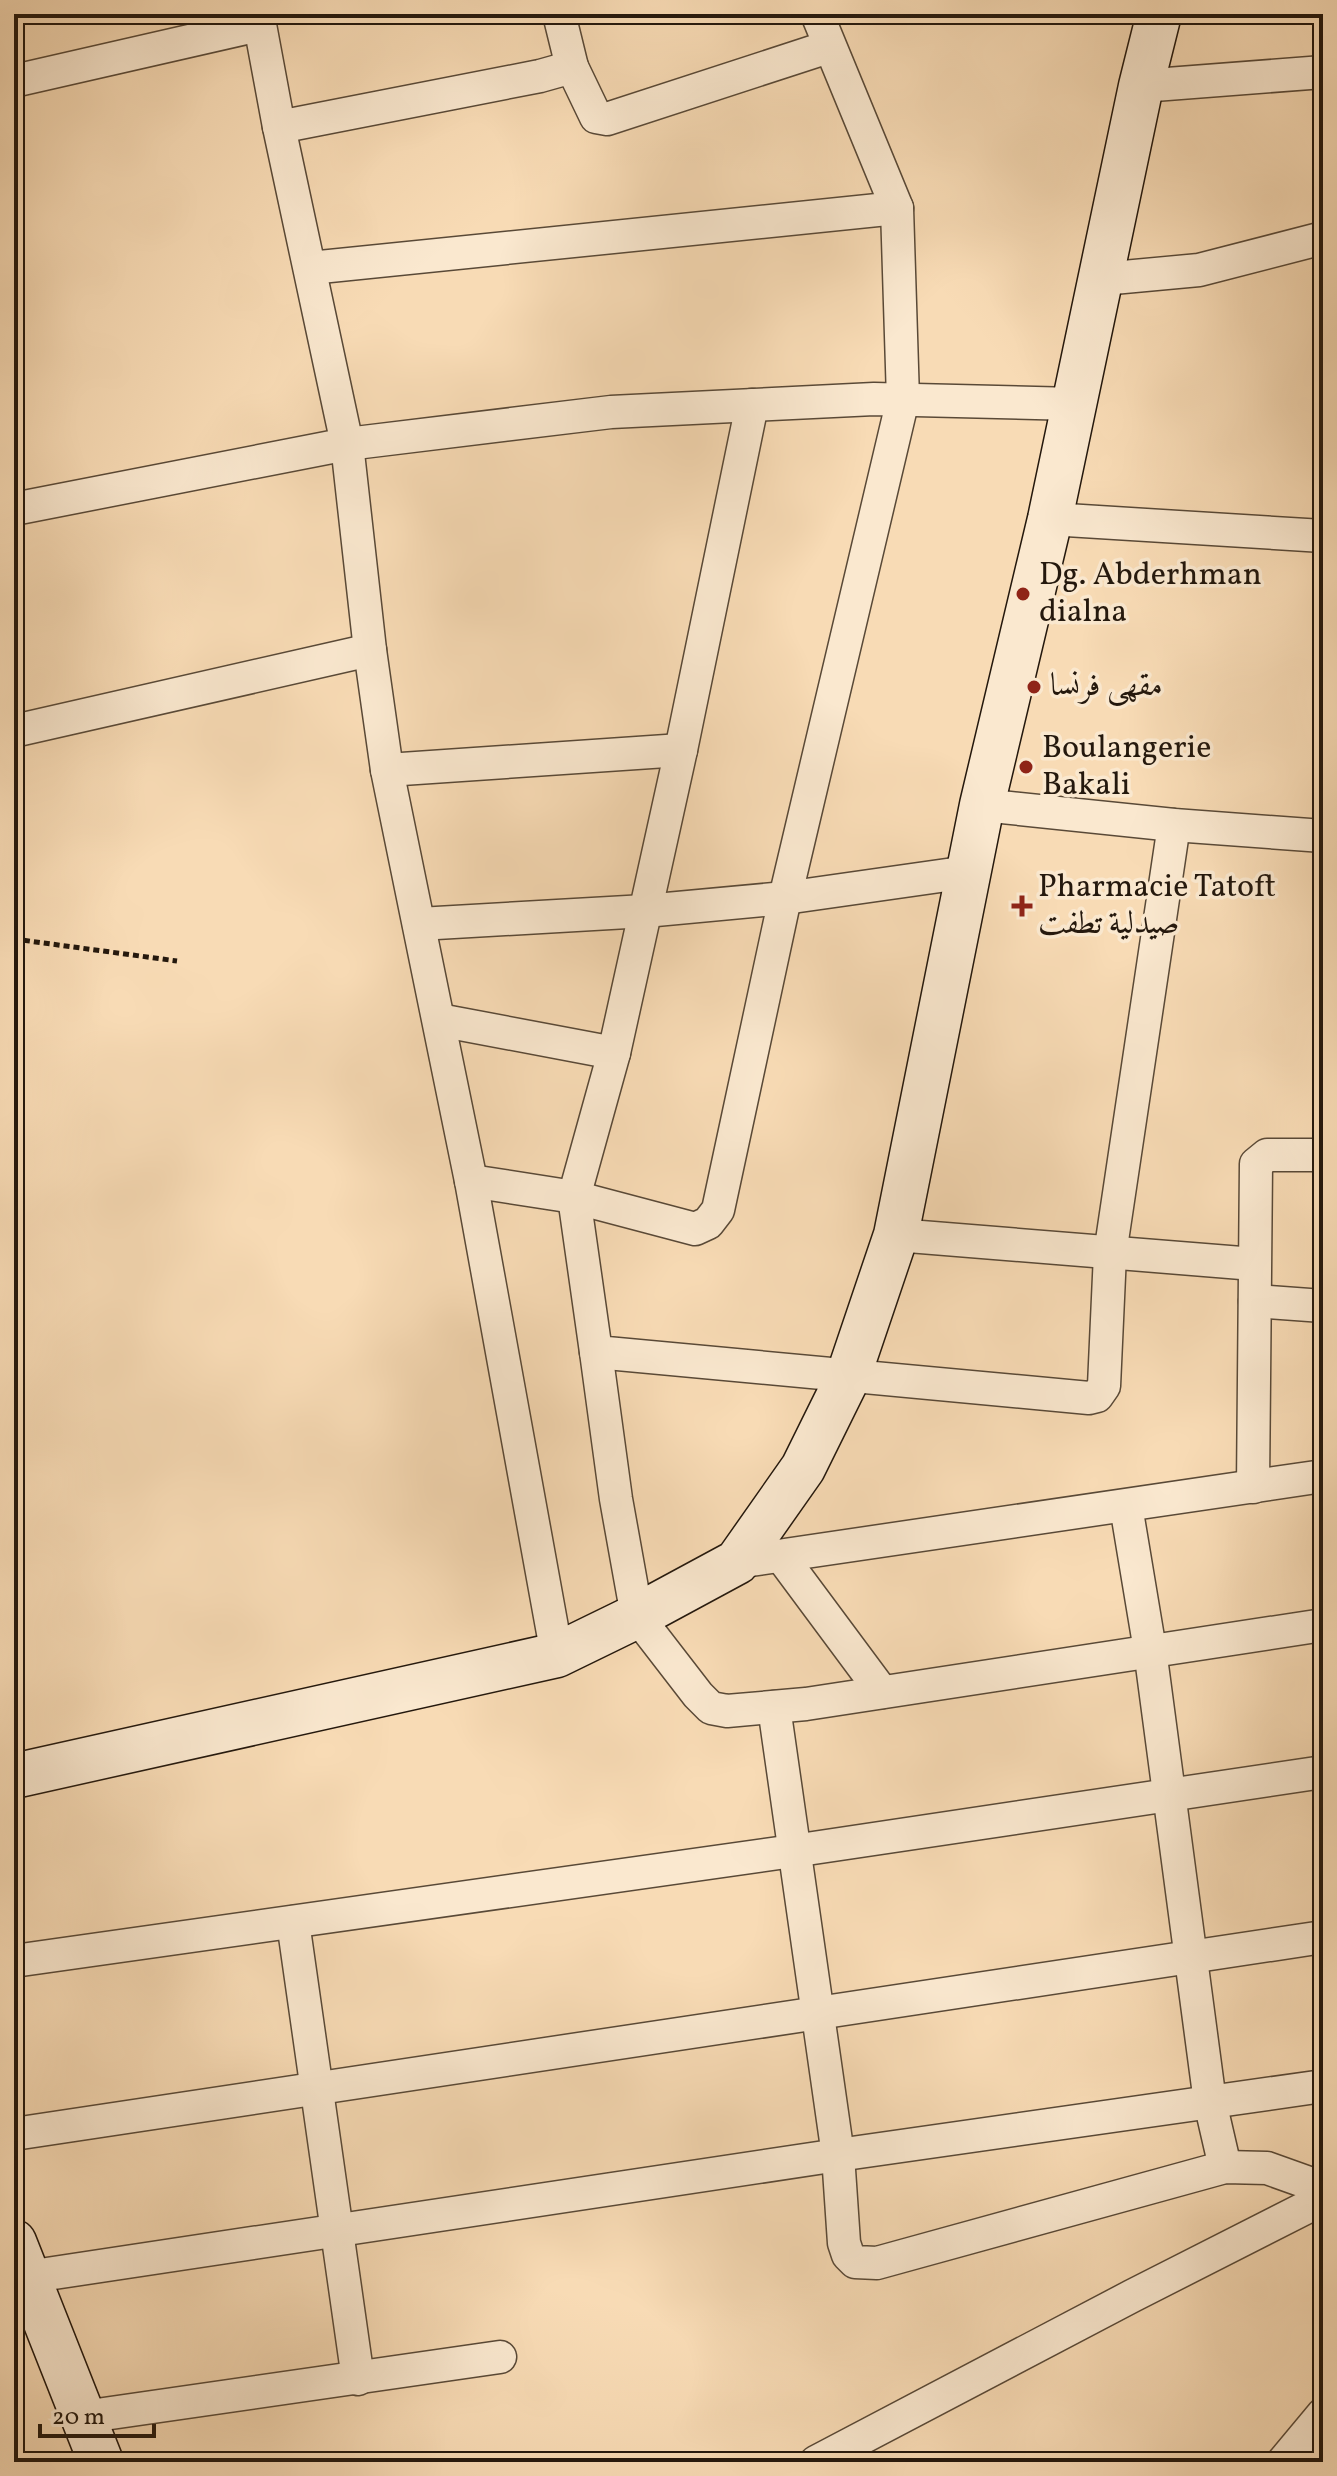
<svg xmlns="http://www.w3.org/2000/svg" width="1337" height="2476" font-family="Vollkorn,Amiri,serif">
<rect width="100%" height="100%" fill="#f8dbb5"/>
<filter id="stains"><feTurbulence type="fractalNoise" baseFrequency=".0025" numOctaves="4"/><feColorMatrix values="0 0 0 0 .2 0 0 0 0 .09 0 0 0 0 .02 0 0 0 .5 -.17"/></filter>
<radialGradient id="worn" r=".72"><stop offset=".6" stop-color="#630" stop-opacity="0"/><stop offset="1" stop-color="#630" stop-opacity=".3"/></radialGradient>
<g fill="none" stroke-linecap="round" stroke-linejoin="round">
<g stroke="#594937" stroke-width="35">
<g id="street">
<polyline points="258,14 279,127 347,444 370,650 387,770 471,1181 557,1655"/>
<polyline points="559,14 572,67"/>
<polyline points="14,81 259,25"/>
<polyline points="1141,86 1323,72"/>
<polyline points="279,127 540,76 572,67 596,117 607,119 828,47"/>
<polyline points="310,268 897,208"/>
<polyline points="1102,279 1199,270 1323,238"/>
<polyline points="752,405 681,750 614,1053 574,1197 596,1352 1089,1398 1097,1396 1104,1386 1110,1254 1174,825"/>
<polyline points="14,509 347,444 611,412 874,399 1075,404"/>
<polyline points="1050,519 1323,536"/>
<polyline points="14,731 370,650"/>
<polyline points="387,770 681,750"/>
<polyline points="982,805 1174,825 1323,836"/>
<polyline points="419,924 645,911 785,898 968,872"/>
<polyline points="439,1020 614,1053"/>
<polyline points="471,1181 574,1197 695,1229 708,1223 718,1210 785,898 903,399 897,208 817,14"/>
<polyline points="896,1235 1254,1264"/>
<polyline points="1255,1301 1323,1306"/>
<polyline points="596,1352 616,1499 637,1616 698,1695 711,1708 727,1711 806,1704 1323,1625"/>
<polyline points="1253,1487 1256,1164 1267,1155 1323,1155"/>
<polyline points="1126,1506 1150,1650 1210,2102 1225,2167"/>
<polyline points="781,1556 882,1692"/>
<polyline points="737,1562 1323,1476"/>
<polyline points="774,1707 838,2155 844,2243 848,2255 855,2262 877,2263 1225,2167 1267,2168 1323,2188"/>
<polyline points="293,1922 358,2379"/>
<polyline points="14,1961 793,1851 1323,1772"/>
<polyline points="14,2134 1323,1937"/>
<polyline points="27,2277 838,2155 1323,2086"/>
<polyline points="83,2417 500,2357"/>
<polyline points="816,2462 1132,2296 1323,2199"/>
<polyline points="1283,2462 1323,2414"/>
</g>
</g>
<g stroke="#24180d" stroke-width="47">
<g id="secondary">
<polyline points="14,1776 557,1655 637,1616 737,1562 803,1468 848,1377 896,1235 982,805 1050,519 1141,86 1159,14"/>
<polyline points="14,2242 101,2462"/>
</g>
</g>
<polyline stroke="#24180d" stroke-width="5" stroke-dasharray="6 4" stroke-linecap="butt" points="14,939 177,961"/>
<use href="#street" stroke="#fae8cf" stroke-width="32"/>
<use href="#secondary" stroke="#fae8cf" stroke-width="44"/>
</g>
<g fill="#8f2418" stroke="#fae8cf" stroke-width="3">
<circle cx="1023" cy="594" r="8"/>
<circle cx="1034" cy="687" r="8"/>
<circle cx="1026" cy="767" r="8"/>
<path d="M1018 894h8v8h8v8h-8v8h-8v-8h-8v-8h8z"/>
</g>
<g text-anchor="middle" dominant-baseline="central" stroke-width="7" stroke-linejoin="round" paint-order="stroke">
<g font-size="32" fill="#24180d" stroke="#fae8cf" text-anchor="start">
<text x="1039" y="576">Dg. Abderhman<tspan x="1039" dy="37">dialna</tspan></text>
<text x="1050" y="687">مقهى فرنسا</text>
<text x="1042" y="749">Boulangerie<tspan x="1042" dy="37">Bakali</tspan></text>
<text x="1038" y="888">Pharmacie Tatoft<tspan x="1038" dy="37">صيدلية تطفت</tspan></text>
</g>
</g>
<rect width="1337" height="2476" fill="none" stroke="#f8dbb5" stroke-width="48"/>
<rect x="16" y="16" width="1305" height="2444" fill="none" stroke="#24180d" stroke-width="4"/>
<rect x="24" y="24" width="1289" height="2428" fill="none" stroke="#24180d" stroke-width="2"/>
<path d="M40 2424v12h114v-12" fill="none" stroke="#24180d" stroke-width="4"/>
<text x="52" y="2424" font-size="24" fill="#24180d" stroke="#fae8cf" stroke-width="6" paint-order="stroke">20 m</text>
<rect width="100%" height="100%" filter="url(#stains)"/>
<rect width="100%" height="100%" fill="url(#worn)"/>
</svg>
